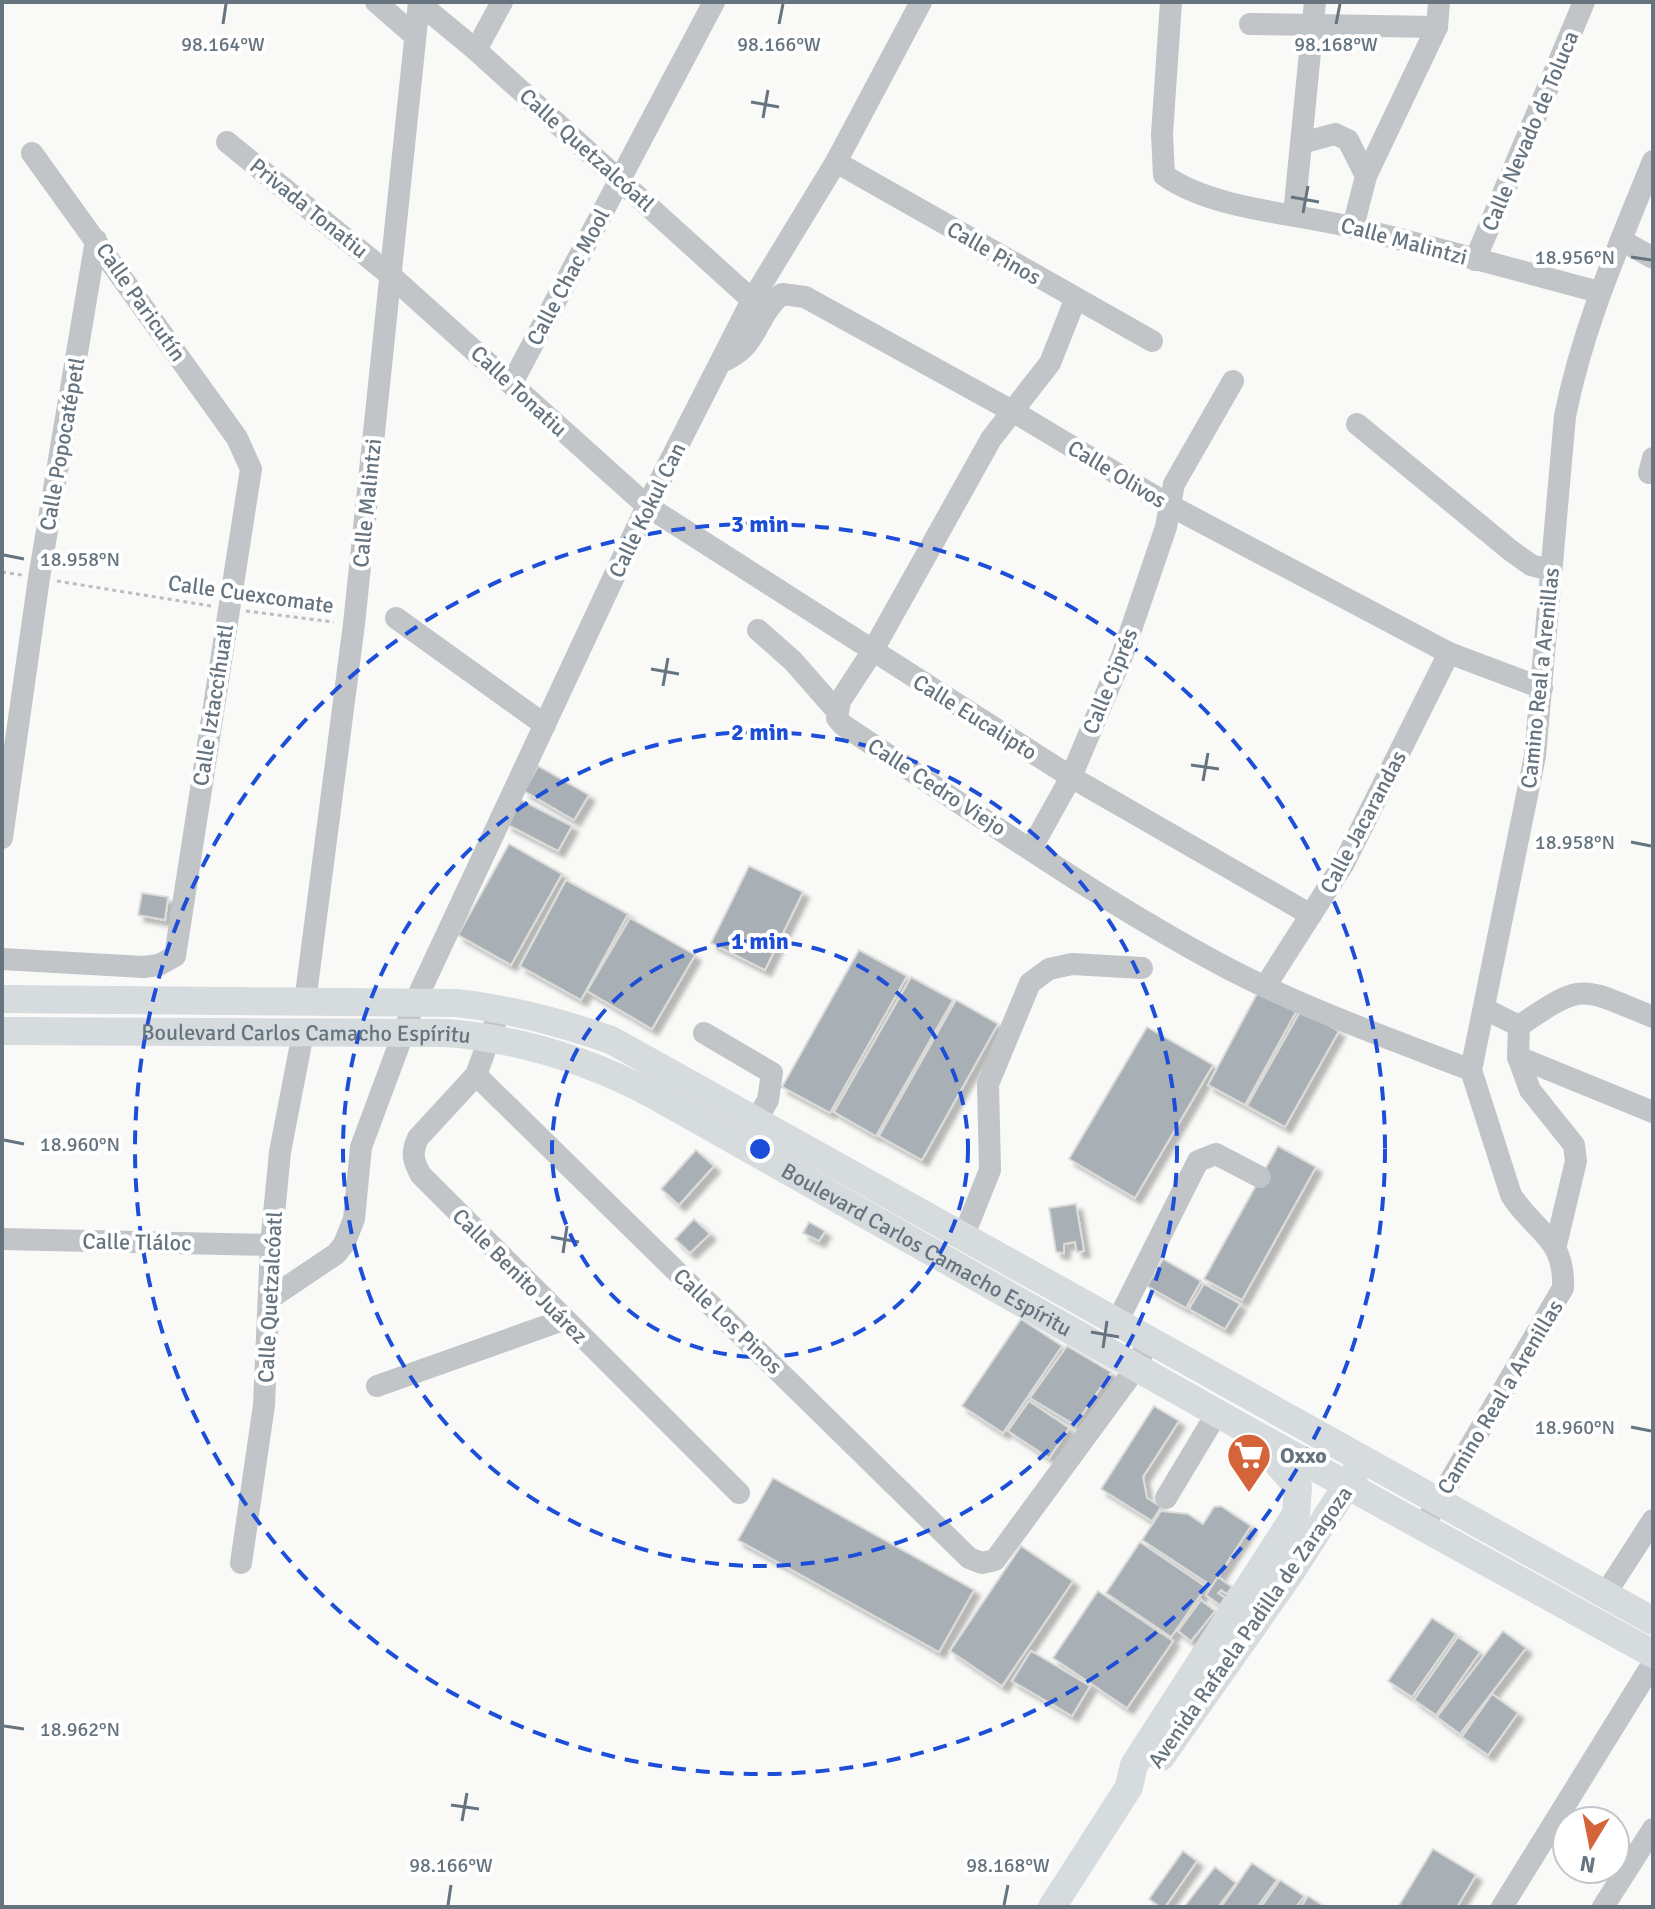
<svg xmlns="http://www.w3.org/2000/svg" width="1655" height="1909" font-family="Signika,sans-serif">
<defs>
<filter id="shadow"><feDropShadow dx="6" dy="6" stdDeviation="2" flood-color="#0004"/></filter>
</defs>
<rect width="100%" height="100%" fill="#f9f9f7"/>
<g fill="#a9b0b5" stroke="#dbdbd9" stroke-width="2" filter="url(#shadow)">
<polygon points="538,766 589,795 574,820 524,791"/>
<polygon points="519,799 572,826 558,851 506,824"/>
<polygon points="509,844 562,874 511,965 458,935"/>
<polygon points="749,866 803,892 765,970 711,943"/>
<polygon points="566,880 628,914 581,1000 520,966"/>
<polygon points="142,893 168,897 165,920 138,915"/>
<polygon points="630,918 695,955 652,1029 587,991"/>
<polygon points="859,950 907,976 830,1113 782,1087"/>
<polygon points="911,977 953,1000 876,1136 834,1112"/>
<polygon points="1259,990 1297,1010 1245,1105 1208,1085"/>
<polygon points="956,1000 998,1024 922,1160 879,1136"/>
<polygon points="1301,1010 1339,1031 1285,1127 1247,1106"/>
<polygon points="1147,1027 1213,1065 1135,1198 1069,1159"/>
<polygon points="1278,1146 1316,1167 1242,1300 1204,1279"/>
<polygon points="696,1150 714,1166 679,1205 661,1189"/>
<polygon points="1076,1204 1084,1251 1077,1252 1075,1242 1064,1244 1064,1253 1056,1252 1049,1208"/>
<polygon points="694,1219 710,1234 690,1253 675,1239"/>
<polygon points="809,1222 825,1231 819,1241 803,1233"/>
<polygon points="1163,1259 1201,1281 1186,1308 1147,1286"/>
<polygon points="1204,1284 1240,1304 1225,1329 1189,1309"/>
<polygon points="1021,1319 1062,1346 1003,1433 962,1406"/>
<polygon points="1067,1346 1111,1372 1075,1425 1030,1398"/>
<polygon points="1029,1401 1069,1428 1049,1458 1008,1431"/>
<polygon points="1154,1406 1179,1421 1143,1477 1147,1498 1161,1507 1152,1521 1101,1489"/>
<polygon points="773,1478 974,1590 939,1652 738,1540"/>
<polygon points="1221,1506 1251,1526 1212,1586 1142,1540 1161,1511 1188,1514 1203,1524 1214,1507"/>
<polygon points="1140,1542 1206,1587 1171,1637 1106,1593"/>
<polygon points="1021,1546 1073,1581 1002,1686 950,1651"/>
<polygon points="1218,1577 1232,1587 1227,1594 1221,1590 1218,1593 1225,1598 1220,1605 1206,1595"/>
<polygon points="1098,1591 1173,1641 1127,1708 1053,1658"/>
<polygon points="1201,1600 1215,1611 1191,1641 1178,1631"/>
<polygon points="1432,1618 1456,1634 1412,1697 1388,1681"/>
<polygon points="1503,1631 1526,1648 1460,1734 1437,1717"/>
<polygon points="1458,1637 1480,1652 1436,1715 1414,1700"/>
<polygon points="1031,1651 1090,1686 1072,1716 1012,1681"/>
<polygon points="1492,1694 1518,1713 1488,1755 1462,1737"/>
<polygon points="1433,1849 1476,1875 1457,1907 1398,1907"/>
<polygon points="1183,1851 1197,1861 1165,1907 1160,1907 1149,1899"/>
<polygon points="1252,1863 1277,1880 1257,1907 1221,1907"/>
<polygon points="1215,1867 1236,1883 1218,1907 1184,1907"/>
<polygon points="1280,1880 1304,1896 1296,1907 1261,1907"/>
<polygon points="1308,1896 1325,1907 1301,1907"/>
</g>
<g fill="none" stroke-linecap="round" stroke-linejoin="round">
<g stroke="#bbbec0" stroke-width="3" stroke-dasharray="4 4" stroke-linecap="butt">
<polyline points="2,572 22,575"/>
<polyline points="57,581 211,606"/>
<polyline points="246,611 334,622"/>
</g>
<g stroke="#c1c5c8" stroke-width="22">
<polyline points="376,2 415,36"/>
<path d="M1171,2L1162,134L1164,175C1211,209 1294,213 1351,227C1434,247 1516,270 1599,292"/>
<polyline points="419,3 476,50 752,300"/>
<polyline points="1250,24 1437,27"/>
<polyline points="476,50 502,2"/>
<polyline points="227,142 390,275 647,506 1071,777 1311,915"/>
<polyline points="1302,143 1335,134 1348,140 1366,176"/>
<polyline points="836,162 1152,341"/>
<polyline points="1294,214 1315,2"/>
<polyline points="1353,227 1366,176 1437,27 1439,2"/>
<polyline points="1621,240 1653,258"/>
<polyline points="1475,260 1584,2"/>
<path d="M1075,300L1050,363L991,439L872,652L840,701L837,718L843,725C970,809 1095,898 1229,969C1306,1009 1390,1039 1471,1070"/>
<path d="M721,362C759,348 754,317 782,294L805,297L1014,412L1169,505L1449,653L1542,688"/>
<polyline points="512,383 714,2"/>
<polyline points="1357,424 1510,550 1531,565 1552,571"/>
<polyline points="1649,473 1653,458"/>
<polyline points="396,618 545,725"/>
<polyline points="758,630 793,661 836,710"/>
<polyline points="2,838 39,578 96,240"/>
<polyline points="1031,849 1071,777 1122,656 1166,527 1174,484 1233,381"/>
<polyline points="2,959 143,967 159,965 175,956 251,469 237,438 32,153"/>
<polyline points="1266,985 1344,863 1449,653"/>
<polyline points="305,1002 354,624 419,2"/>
<polyline points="1485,1009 1519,1026 1518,1057 1653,1112"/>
<path d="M495,1023L476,1075L418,1138C411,1153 413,1161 421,1175L739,1493"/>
<path d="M1519,1026C1586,980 1580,988 1653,1017"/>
<polyline points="704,1033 772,1073 768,1100 757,1119"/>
<polyline points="1518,1057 1530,1090 1574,1145 1576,1161 1556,1245"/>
<polyline points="476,1075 969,1558 982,1563 995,1560 1136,1368 1149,1339"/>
<polyline points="964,1235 990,1170 988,1084 1030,983 1049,969 1072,964 1142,968"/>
<polyline points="2,1239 271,1245"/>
<polyline points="269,1299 336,1254 344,1244 354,1219 361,1147 415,1002 647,506 752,300 836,162 921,2"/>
<polyline points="1117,1322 1198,1161 1216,1154 1260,1177"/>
<polyline points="377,1386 563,1320"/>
<polyline points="1166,1498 1217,1413"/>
<path d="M1430,1515L1563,1288C1565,1236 1534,1232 1511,1195L1471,1070L1535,756L1565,416C1583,326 1619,245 1653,161"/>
<polyline points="241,1563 264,1405 271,1245 280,1152 303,1033"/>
<polyline points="1606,1593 1653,1520"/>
<polyline points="1502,1907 1653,1663"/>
<polyline points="1603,1907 1653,1829"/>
</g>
<g stroke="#d6dbde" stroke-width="28">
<path d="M2,999L457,1003C510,1009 560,1022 611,1040L1653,1621"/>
<path id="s1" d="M2,1031L447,1033C520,1039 587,1060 652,1094L1249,1431L1653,1654"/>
<polyline points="1161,1757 1291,1572 1358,1468"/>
<polyline points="1052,1907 1129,1787 1134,1765 1296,1514 1298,1487 1262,1446"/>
</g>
</g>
<path fill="none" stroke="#66747f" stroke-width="3" d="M223,24L226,4M779,24L783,4M1336,24L1340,4M751,102L779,107M763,118L768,90M1291,197L1319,202M1303,213L1308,186M1631,257L1651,260M4,555L24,559M651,669L679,674M663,686L668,658M1191,765L1219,769M1203,781L1208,753M1631,842L1651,846M4,1140L24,1144M551,1237L579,1242M563,1253L567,1226M1091,1332L1119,1337M1103,1348L1107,1321M1631,1427L1651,1431M4,1726L24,1729M451,1805L479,1809M462,1821L467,1793M448,1905L451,1885M1004,1905L1008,1885"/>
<g fill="none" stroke="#1d4ed8" stroke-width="4" stroke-dasharray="14 10">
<circle cx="760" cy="1149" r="208"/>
<circle cx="760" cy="1149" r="417"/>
<circle cx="760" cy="1149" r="625"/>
</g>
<defs>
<g id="supermarket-pin" transform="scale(2.3)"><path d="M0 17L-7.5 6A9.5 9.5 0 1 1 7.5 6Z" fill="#d6643b" stroke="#fff"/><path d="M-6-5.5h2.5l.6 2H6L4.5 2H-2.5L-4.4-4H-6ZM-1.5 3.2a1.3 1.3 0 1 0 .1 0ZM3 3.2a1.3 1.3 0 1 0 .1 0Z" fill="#fff"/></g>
</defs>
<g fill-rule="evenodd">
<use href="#supermarket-pin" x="1249" y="1455"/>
</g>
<g text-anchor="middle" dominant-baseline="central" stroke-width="8" stroke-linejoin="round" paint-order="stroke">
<g font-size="22" fill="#66747f" stroke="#fff">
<text transform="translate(1530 131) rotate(-67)">Calle Nevado de Toluca</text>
<text transform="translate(587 150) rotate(42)">Calle Quetzalcóatl</text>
<text transform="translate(309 208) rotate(39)">Privada Tonatiu</text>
<text transform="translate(1404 241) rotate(15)">Calle Malintzi</text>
<text transform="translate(994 253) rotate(30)">Calle Pinos</text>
<text transform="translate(568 277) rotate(-62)">Calle Chac Mool</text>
<text transform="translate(141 302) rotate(55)">Calle Paricutín</text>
<text transform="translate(519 391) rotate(43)">Calle Tonatiu</text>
<text transform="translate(62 444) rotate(-80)">Calle Popocatépetl</text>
<text transform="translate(1117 474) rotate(31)">Calle Olivos</text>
<text transform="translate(367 503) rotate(-84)">Calle Malintzi</text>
<text transform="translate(647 510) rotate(-64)">Calle Kokul Can</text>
<text transform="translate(251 594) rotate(8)">Calle Cuexcomate</text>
<text transform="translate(1540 678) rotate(-84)">Camino Real a Arenillas</text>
<text transform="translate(1110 681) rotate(-68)">Calle Ciprés</text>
<text transform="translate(213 705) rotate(-81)">Calle Iztaccíhuatl</text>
<text transform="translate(975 717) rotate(32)">Calle Eucalipto</text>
<text transform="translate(937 787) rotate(33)">Calle Cedro Viejo</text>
<text transform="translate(1363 822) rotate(-62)">Calle Jacarandas</text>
<text stroke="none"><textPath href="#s1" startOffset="304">Boulevard Carlos Camacho Espíritu</textPath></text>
<text transform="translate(137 1242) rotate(1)">Calle Tláloc</text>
<text stroke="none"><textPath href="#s1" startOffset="976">Boulevard Carlos Camacho Espíritu</textPath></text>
<text transform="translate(520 1276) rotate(45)">Calle Benito Juárez</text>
<text transform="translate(270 1297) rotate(-87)">Calle Quetzalcóatl</text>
<text transform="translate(728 1321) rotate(44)">Calle Los Pinos</text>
<text transform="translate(1500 1397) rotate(-59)">Camino Real a Arenillas</text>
<text transform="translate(1250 1627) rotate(-55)">Avenida Rafaela Padilla de Zaragoza</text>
</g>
<g font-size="22" font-weight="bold" fill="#66747f" stroke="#fff" text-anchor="start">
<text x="1280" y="1455">Oxxo</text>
</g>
</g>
<g font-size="20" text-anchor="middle" fill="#66747f" stroke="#fff" stroke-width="8" stroke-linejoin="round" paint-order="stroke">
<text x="223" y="51">98.164°W</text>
<text x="779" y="51">98.166°W</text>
<text x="1336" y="51">98.168°W</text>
<text x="1575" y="264">18.956°N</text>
<text x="80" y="566">18.958°N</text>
<text x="1575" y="849">18.958°N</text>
<text x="80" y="1151">18.960°N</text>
<text x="1575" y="1434">18.960°N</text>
<text x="80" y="1736">18.962°N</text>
<text x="451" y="1872">98.166°W</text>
<text x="1008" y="1872">98.168°W</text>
</g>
<circle cx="760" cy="1149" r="12" fill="#1d4ed8" stroke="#fff" stroke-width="4"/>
<g font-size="24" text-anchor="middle" font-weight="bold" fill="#1d4ed8" stroke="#fff" stroke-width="8" stroke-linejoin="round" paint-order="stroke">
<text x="760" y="532">3 min</text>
<text x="760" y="740">2 min</text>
<text x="760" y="949">1 min</text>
</g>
<rect width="1655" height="1909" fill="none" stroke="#66747f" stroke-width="8"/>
<g transform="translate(1591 1845) rotate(190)"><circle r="38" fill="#ffffff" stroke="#c2c7cc" stroke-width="2"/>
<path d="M0-6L14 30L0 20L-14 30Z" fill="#d6643b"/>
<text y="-12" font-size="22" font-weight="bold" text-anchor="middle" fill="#66747f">N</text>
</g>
</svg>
